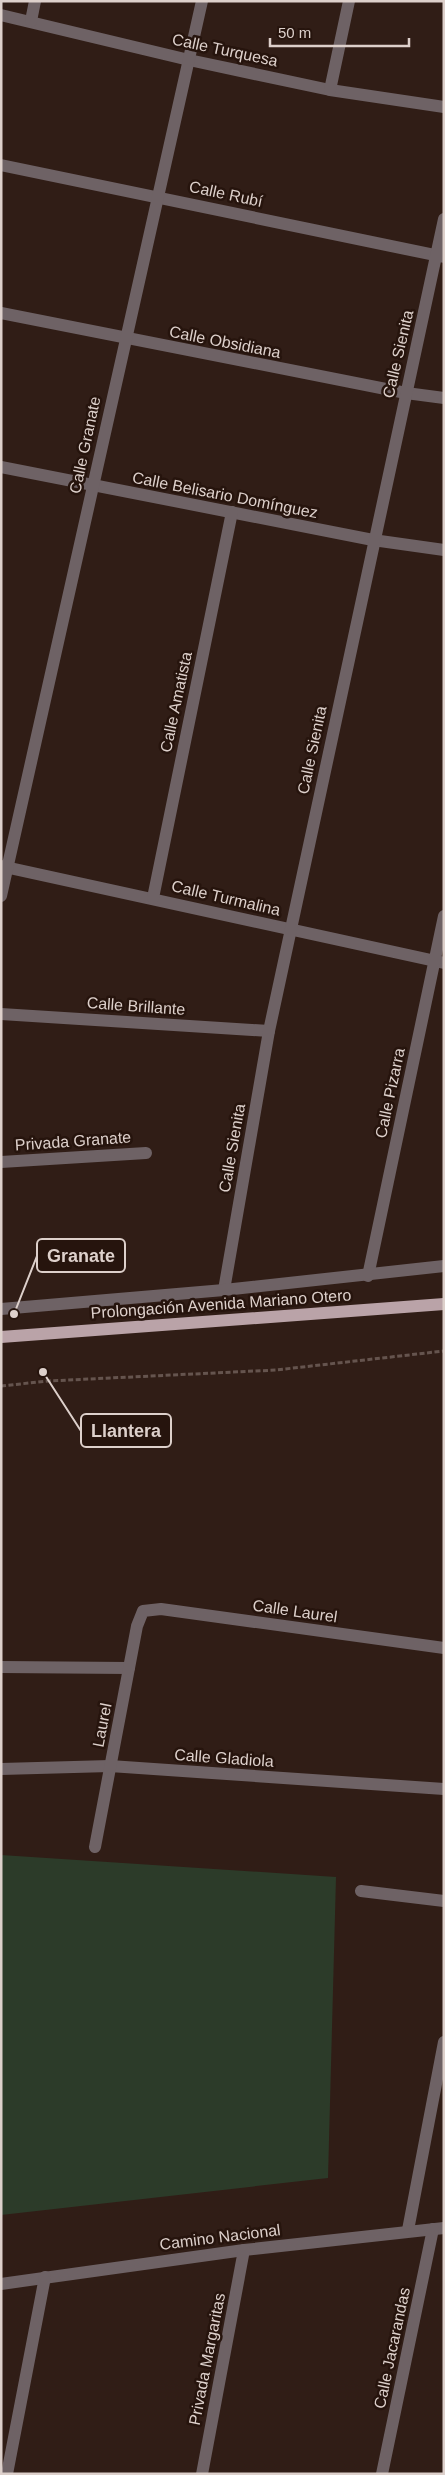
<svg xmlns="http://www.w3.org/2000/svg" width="445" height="2475" font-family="Arial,sans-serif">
<rect width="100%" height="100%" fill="#301d16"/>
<polygon fill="#2c3b29" points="1,1855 336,1877 328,2178 1,2215"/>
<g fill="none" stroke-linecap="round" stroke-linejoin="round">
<polyline stroke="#65544e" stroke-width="3" stroke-dasharray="5 2.5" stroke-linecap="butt" points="1,1386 48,1381 276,1370 444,1351"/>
<g stroke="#6e6265" stroke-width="12">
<polyline points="1,15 189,60 330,90 444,107"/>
<polyline points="31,21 35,1"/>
<polyline points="330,90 349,1"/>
<polyline points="1,165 444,257"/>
<polyline points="1,313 406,393 444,398"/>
<polyline points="1,467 373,540 444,550"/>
<polyline points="1,866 444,963"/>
<polyline points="1,896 202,1"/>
<polyline points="153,898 232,512"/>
<polyline points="1,1014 269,1031"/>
<polyline points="1,1162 146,1153"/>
<polyline points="368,1276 444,916"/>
<polyline points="224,1290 269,1031 444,219"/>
<polyline points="1,1309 224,1290 444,1266"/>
<polyline points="1,1667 129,1668"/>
<polyline points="1,1769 110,1766 444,1789"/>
<polyline points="95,1847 137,1626 143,1611 161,1609 444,1648"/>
<polyline points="361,1891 444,1901"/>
<polyline points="408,2230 444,2042"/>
<polyline points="1,2284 244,2250 444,2228"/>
<polyline points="7,2474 45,2277"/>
<polyline points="202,2474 244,2250"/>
<polyline points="382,2474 433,2229"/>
</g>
<polyline stroke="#baa3a8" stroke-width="12" points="1,1337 444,1304"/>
</g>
<g text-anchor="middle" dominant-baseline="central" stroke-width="5" stroke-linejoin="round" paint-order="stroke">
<g font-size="16" fill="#ddd0cb" stroke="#26140d">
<text transform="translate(225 50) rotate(12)">Calle Turquesa</text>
<text transform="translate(226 194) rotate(12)">Calle Rubí</text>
<text transform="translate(225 342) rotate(11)">Calle Obsidiana</text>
<text transform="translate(398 354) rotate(-77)">Calle Sienita</text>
<text transform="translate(85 445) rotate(-78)">Calle Granate</text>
<text transform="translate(225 495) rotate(11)">Calle Belisario Domínguez</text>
<text transform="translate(176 702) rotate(-78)">Calle Amatista</text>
<text transform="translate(312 750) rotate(-78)">Calle Sienita</text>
<text transform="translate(226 898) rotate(13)">Calle Turmalina</text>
<text transform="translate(136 1006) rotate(4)">Calle Brillante</text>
<text transform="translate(390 1093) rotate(-78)">Calle Pizarra</text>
<text transform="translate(73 1141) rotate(-4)">Privada Granate</text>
<text transform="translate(232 1148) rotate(-80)">Calle Sienita</text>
<text transform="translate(221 1304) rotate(-4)">Prolongación Avenida Mariano Otero</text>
<text transform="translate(295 1611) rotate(8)">Calle Laurel</text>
<text transform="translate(102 1725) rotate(-79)">Laurel</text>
<text transform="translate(224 1758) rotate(4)">Calle Gladiola</text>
<text transform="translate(220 2237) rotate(-7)">Camino Nacional</text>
<text transform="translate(392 2348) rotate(-78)">Calle Jacarandas</text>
<text transform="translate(207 2359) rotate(-79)">Privada Margaritas</text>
</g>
</g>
<path fill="none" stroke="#ddd0cb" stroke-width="2" d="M14 1314L37 1256M43 1372L81 1431"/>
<g fill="#ddd0cb" stroke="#26140d" stroke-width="2">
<circle cx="14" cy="1314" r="5"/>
<circle cx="43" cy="1372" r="5"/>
</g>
<g fill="#26140d" stroke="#ddd0cb" stroke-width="2">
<rect x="37" y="1239" width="88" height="33" rx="5"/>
<rect x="81" y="1414" width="90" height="33" rx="5"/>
</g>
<g font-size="18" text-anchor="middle" font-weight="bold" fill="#ddd0cb">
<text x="81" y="1262">Granate</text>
<text x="126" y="1437">Llantera</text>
</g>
<rect width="445" height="2475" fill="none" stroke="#ddd0cb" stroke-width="5"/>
<path d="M270 38v8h139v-8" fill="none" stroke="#ddd0cb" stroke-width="2.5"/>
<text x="278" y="38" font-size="15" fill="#ddd0cb" stroke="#26140d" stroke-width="4" paint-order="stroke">50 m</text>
</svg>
